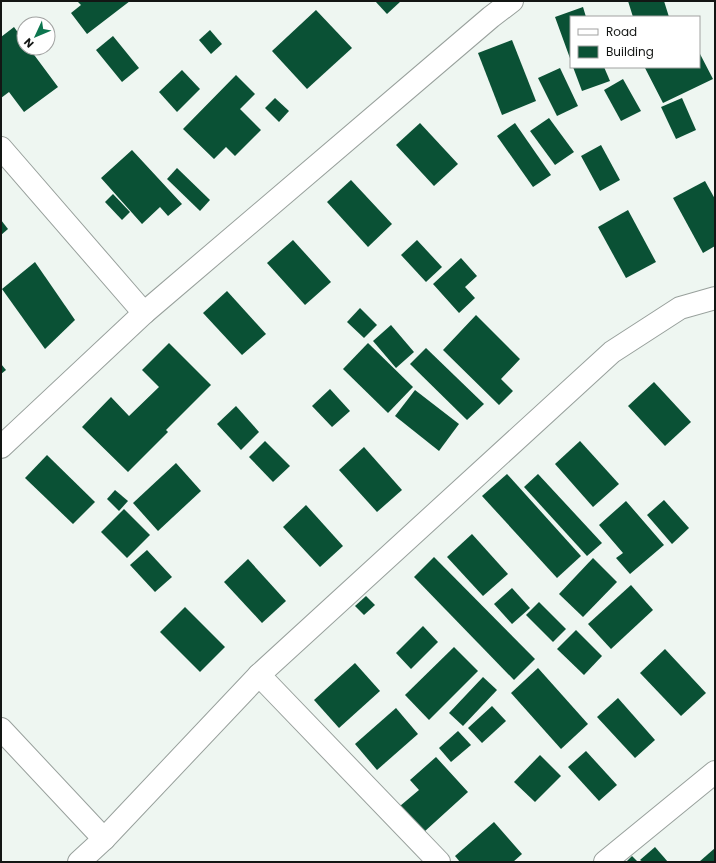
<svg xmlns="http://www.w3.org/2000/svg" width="716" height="863" font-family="Poppins,sans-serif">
<rect width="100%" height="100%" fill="#eef6f1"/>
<g fill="#0a5135">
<polygon points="77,1 130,1 87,34 71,13 81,5"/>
<polygon points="375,1 401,1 387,14"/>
<polygon points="628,1 664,1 669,17 633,17"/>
<polygon points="583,7 586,17 571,17 571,61 555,17"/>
<polygon points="316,10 352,48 307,89 272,51"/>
<polygon points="14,27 24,41 24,48 29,48 58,87 24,112 9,92 1,98 1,37"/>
<polygon points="210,30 222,44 211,54 199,40"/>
<polygon points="113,36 139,68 122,82 96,50"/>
<polygon points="512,40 536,101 502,115 478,53"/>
<polygon points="699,52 713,79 663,103 645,68 699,67"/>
<polygon points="573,67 604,67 610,81 582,91"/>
<polygon points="560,68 578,106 557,116 538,78"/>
<polygon points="182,70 200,89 177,112 159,92"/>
<polygon points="236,75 255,94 240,109 261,130 235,156 226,147 214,159 183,129"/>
<polygon points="623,79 641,111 621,121 604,90"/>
<polygon points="275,98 289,111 279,122 265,108"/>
<polygon points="682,98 696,130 676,139 661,107"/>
<polygon points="549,118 574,152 555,165 530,131"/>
<polygon points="420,123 458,164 434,186 396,145"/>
<polygon points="515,123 551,175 533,187 497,136"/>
<polygon points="601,145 620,180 600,191 581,156"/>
<polygon points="132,150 182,204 168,216 160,207 142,224 101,178"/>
<polygon points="177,168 210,200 200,211 167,179"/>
<polygon points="351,180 392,224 368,247 327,202"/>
<polygon points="705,181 715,199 715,246 703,253 673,198"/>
<polygon points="113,194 130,212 122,220 105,202"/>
<polygon points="628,210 656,262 626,278 598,227"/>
<polygon points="1,220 8,229 1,235"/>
<polygon points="293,240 331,282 305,305 267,263"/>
<polygon points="417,240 442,267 426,282 401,255"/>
<polygon points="461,258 477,276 465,287 475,298 459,313 433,284"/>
<polygon points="35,262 75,320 45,349 2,289"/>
<polygon points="227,291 266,334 242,355 203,313"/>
<polygon points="360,308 377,325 364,338 347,322"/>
<polygon points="476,315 520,359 501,379 513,391 499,405 443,350"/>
<polygon points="391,325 414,352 396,368 373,341"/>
<polygon points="169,343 211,385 166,430 168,432 128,472 82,427 111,397 129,416 159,387 142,370"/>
<polygon points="368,343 413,387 388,413 343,369"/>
<polygon points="426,348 484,404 467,420 410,364"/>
<polygon points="1,364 6,370 1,374"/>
<polygon points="654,382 691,422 665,446 628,406"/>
<polygon points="330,389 350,411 332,427 312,406"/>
<polygon points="415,390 459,424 439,451 395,416"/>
<polygon points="236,406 259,432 241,450 217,424"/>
<polygon points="265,441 290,466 273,482 249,457"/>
<polygon points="580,441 619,484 593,507 555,464"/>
<polygon points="364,447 402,490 377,512 339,470"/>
<polygon points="47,455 95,502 73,524 25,478"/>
<polygon points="176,463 201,491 158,531 133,503"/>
<polygon points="507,474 581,556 557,578 482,496"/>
<polygon points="538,474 602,543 587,556 524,487"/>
<polygon points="115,490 128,501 119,511 107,499"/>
<polygon points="664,500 689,528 672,544 647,515"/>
<polygon points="626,501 664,545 630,574 616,558 623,553 599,525"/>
<polygon points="306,505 343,546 320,567 283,527"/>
<polygon points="124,509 150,535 127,558 101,532"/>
<polygon points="472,534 508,574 483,596 447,557"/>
<polygon points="147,550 172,577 155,592 130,565"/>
<polygon points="434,557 535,659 514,680 414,577"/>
<polygon points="593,558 617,582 583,617 559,594"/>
<polygon points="248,559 286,601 262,623 224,582"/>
<polygon points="631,585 653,610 611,649 588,624"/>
<polygon points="512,588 530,608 512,624 494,604"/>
<polygon points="366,596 375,605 364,615 355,606"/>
<polygon points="539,602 566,629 553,642 526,615"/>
<polygon points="185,607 225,647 200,672 160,632"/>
<polygon points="423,626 438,642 411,669 396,653"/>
<polygon points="576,630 602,656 584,675 557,649"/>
<polygon points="454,647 478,671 429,720 405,695"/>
<polygon points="665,649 706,693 681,716 640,673"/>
<polygon points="355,663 380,691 339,728 314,700"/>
<polygon points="538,668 588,724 561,749 511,693"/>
<polygon points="483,677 497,690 463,726 449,713"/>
<polygon points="618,698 655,740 635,758 597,717"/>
<polygon points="492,706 506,721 482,743 468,728"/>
<polygon points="396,708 418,734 377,770 355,744"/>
<polygon points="458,731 471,745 451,762 439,748"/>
<polygon points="586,751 617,785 599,801 568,767"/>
<polygon points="540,755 561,776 535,802 514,782"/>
<polygon points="436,757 468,792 424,832 400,806 419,790 410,780"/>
<polygon points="494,822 522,854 513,862 460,862 455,856"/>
<polygon points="655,847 668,862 643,862 640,860"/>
<polygon points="715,848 715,862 699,862"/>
<polygon points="632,856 638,862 626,862"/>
</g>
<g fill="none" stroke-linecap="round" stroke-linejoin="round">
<g stroke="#98a09c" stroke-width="24">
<g id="street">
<polyline points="1,148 144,313 491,17 512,1"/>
<polyline points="1,447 144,313"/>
<polyline points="259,675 439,862"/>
<polyline points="1,729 104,839"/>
<polyline points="79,862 104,839 259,675 612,352 680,308 715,298"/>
<polyline points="605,862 715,772"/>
</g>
</g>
<use href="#street" stroke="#fff" stroke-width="22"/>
</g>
<rect width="716" height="863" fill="none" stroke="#131614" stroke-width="4"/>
<rect x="570" y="16" width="130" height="52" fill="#ffffff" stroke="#a1a2a1"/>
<rect x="578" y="29" width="20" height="6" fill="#ffffff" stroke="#a1a2a1"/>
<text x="606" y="36" font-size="12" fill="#131614">Road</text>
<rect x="578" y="46" width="20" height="12" fill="#0a5135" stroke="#a1a2a1"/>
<text x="606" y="56" font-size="12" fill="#131614">Building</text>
<g transform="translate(36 36) rotate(226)"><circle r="19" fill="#ffffff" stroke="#a1a2a1"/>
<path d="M0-3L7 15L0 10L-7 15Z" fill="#0d764f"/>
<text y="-6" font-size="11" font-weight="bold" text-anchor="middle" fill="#131614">N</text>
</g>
</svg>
